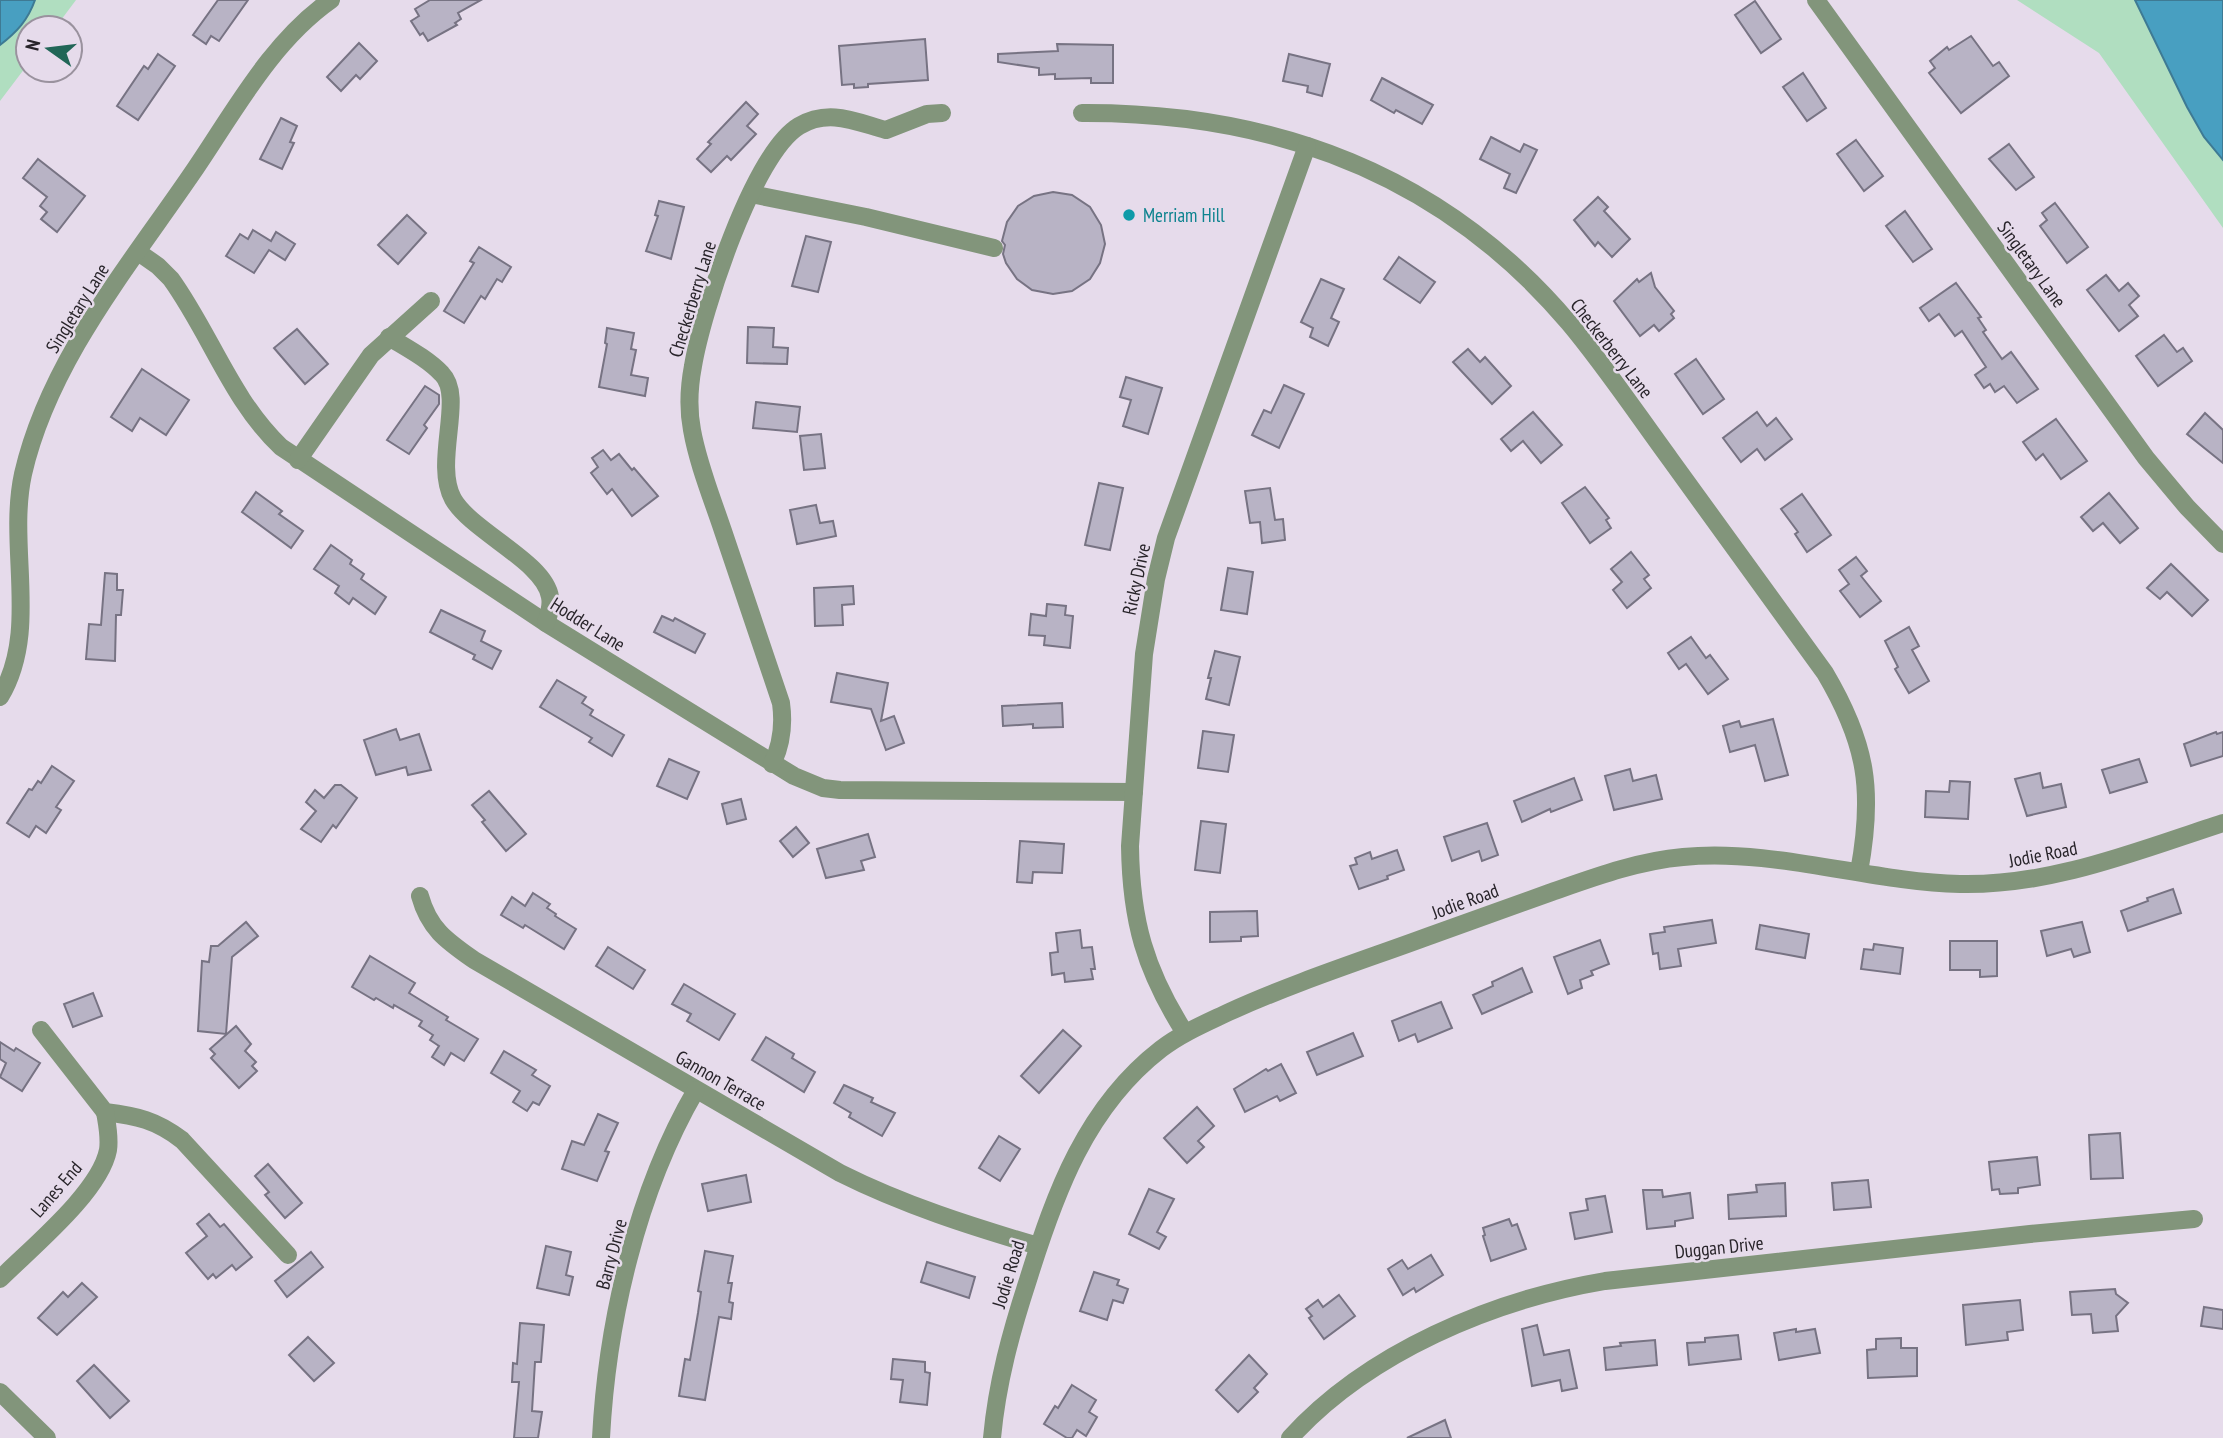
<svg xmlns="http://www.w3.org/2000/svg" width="2223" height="1438" font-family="'PT Sans Narrow',sans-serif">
<rect width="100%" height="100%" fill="#e6dbeb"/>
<g fill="#b0dec0">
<polygon points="0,0 76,0 55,28 28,28 28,64 0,101"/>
<polygon points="2017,0 2223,0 2223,228 2099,53"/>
</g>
<g fill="#489fc1" stroke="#3e7a94" stroke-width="2">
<path d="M0,0H35C28,20 17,32 0,45Z"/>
<polygon points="2135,0 2223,0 2223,160 2204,137 2187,107"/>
</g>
<g fill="#b8b3c5" stroke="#777383" stroke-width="2">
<polygon points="218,0 248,0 219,41 211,36 206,44 193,35"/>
<polygon points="430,0 481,0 458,13 461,19 455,23 457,25 428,41 423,33 420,35 411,21 419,16 415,9"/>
<polygon points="1755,1 1781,39 1761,53 1735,15"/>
<polygon points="1971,36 1993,66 1999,62 2009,76 1961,113 1929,73 1935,68 1930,61 1947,47 1949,50"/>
<polygon points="925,39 928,80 868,84 868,87 854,88 854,84 842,85 839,46"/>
<polygon points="359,43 377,61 360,79 356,75 341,91 327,77"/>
<polygon points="1057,44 1113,45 1113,83 1091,83 1091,78 1055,79 1055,74 1039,75 1039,68 998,62 998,54 1058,51"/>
<polygon points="158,54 175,66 138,120 117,106 144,66 148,69"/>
<polygon points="1289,54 1330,64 1322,96 1307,92 1308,86 1283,81"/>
<polygon points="1803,73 1826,108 1807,121 1783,87"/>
<polygon points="1382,78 1433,105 1422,124 1396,110 1394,113 1371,100"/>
<polygon points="746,102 758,114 747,126 756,134 731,160 727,156 711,172 697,159 711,144 708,142"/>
<polygon points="281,118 297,126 290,142 294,143 282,169 260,159"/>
<polygon points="1491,137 1520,152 1524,144 1537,150 1516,193 1504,188 1510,174 1480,159"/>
<polygon points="1856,140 1883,176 1864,191 1837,154"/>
<polygon points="2009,144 2034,177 2016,190 1989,159"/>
<polygon points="38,159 85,196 57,232 41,219 47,212 40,206 47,197 23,178"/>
<polygon points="1053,192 1072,195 1090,207 1101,225 1105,244 1100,263 1090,279 1072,291 1053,294 1032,290 1017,279 1006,263 1003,254 1005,245 1002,241 1007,222 1018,206 1034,196"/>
<polygon points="1598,197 1608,207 1604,211 1630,239 1612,257 1598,242 1595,246 1574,220"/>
<polygon points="659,201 684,207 671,259 646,251 658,216 655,215"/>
<polygon points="2055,203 2088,247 2067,263 2040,226 2047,220 2042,213"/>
<polygon points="1905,211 1932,249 1913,262 1886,226"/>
<polygon points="407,215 426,233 398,264 378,245"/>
<polygon points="253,230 271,241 276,232 295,244 285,260 269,250 254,273 226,256 240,234 248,239"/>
<polygon points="806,236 831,242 818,292 792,286"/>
<polygon points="479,247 511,267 502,282 497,279 485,299 481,296 464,323 444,311 474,263 470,261"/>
<polygon points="1399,257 1435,282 1420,303 1384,279"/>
<polygon points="1651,273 1655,287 1674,311 1671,314 1674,318 1659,331 1654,325 1640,336 1614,301 1637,279 1639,282"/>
<polygon points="2106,275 2119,291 2128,283 2139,296 2129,305 2138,316 2119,331 2087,290"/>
<polygon points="1321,279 1344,289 1331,318 1339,322 1328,346 1310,337 1313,328 1301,322"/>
<polygon points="1956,283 1981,317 1978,318 1986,330 1983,332 2002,359 2011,352 2038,389 2017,403 2004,386 1995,392 1990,384 1984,388 1975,375 1986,367 1962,331 1955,336 1939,314 1929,321 1920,308"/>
<polygon points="748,327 774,328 773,347 788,348 787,364 747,363"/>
<polygon points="607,328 634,333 631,349 636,350 631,375 648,378 645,396 599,387 607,344 605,343"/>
<polygon points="297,329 328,364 305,384 274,348"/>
<polygon points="2164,335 2177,352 2183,348 2192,361 2158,386 2136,356"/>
<polygon points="1468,349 1480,362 1485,357 1511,386 1492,404 1453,362"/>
<polygon points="1696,359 1724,399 1703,414 1675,374"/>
<polygon points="142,369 189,400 166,435 140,418 132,431 111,417"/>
<polygon points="1126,377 1162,388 1148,434 1123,426 1131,400 1120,397"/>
<polygon points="1284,385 1304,394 1279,448 1252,435 1264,410 1271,413"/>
<polygon points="425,386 439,395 439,404 424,425 427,428 409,454 387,440"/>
<polygon points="756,402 800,407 797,432 753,428"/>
<polygon points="1533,412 1562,445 1541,463 1523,441 1511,451 1501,439"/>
<polygon points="1757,412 1767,426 1776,418 1792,439 1765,460 1757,449 1741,462 1723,438"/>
<polygon points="2205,413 2223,430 2223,463 2187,434"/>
<polygon points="2056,419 2087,461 2061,479 2043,454 2036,460 2023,442"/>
<polygon points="821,434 825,468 804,470 800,436"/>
<polygon points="603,450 611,460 619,454 632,470 634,468 658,496 632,516 612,489 607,494 591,473 598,467 592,458"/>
<polygon points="1099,483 1123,488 1110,550 1085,545"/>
<polygon points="1585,487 1609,518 1606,520 1611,528 1590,543 1562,503"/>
<polygon points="1270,488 1275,520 1283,519 1285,540 1262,543 1260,522 1250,523 1245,491"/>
<polygon points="256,492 282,511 279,514 303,531 291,548 242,512"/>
<polygon points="2109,493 2138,528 2120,543 2103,523 2093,531 2081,517"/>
<polygon points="1802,494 1831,535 1807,552 1795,534 1798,532 1781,509"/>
<polygon points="816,505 820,523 833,521 836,536 797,544 790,510"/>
<polygon points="331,545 352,560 350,564 364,574 361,579 386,597 375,614 353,598 349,604 335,593 339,586 314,569"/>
<polygon points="1631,552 1649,575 1644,579 1651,588 1627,608 1613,590 1622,582 1611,569"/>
<polygon points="1856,557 1867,571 1861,576 1881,601 1860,617 1840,591 1849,584 1839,570"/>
<polygon points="2171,564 2208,600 2192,616 2167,592 2160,599 2147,588"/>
<polygon points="1228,568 1253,572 1247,614 1221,610"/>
<polygon points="105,573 117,574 117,590 123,590 121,615 116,615 115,661 86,659 89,624 101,625"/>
<polygon points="853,586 854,604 842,605 843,625 815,626 814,588"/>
<polygon points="1047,604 1066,606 1065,615 1073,616 1070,648 1044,645 1045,636 1029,635 1031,614 1046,616"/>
<polygon points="441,610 485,631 481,641 501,651 492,669 473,659 475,655 430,632"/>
<polygon points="662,616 673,621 675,618 705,634 695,653 654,632"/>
<polygon points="1909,627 1919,646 1912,650 1929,681 1909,693 1895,669 1898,667 1885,641"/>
<polygon points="1691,637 1706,658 1710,655 1728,679 1708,694 1686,664 1679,669 1668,653"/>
<polygon points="1215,651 1240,657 1229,705 1206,699 1211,678 1208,678"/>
<polygon points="837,673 888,683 881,721 894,716 904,743 886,750 871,709 831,702"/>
<polygon points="557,680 586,697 582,703 593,710 590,715 624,735 612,756 589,742 592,738 540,707"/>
<polygon points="1062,703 1063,727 1033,728 1033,724 1003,726 1002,706"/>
<polygon points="1773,719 1788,775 1765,781 1755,745 1730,752 1723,726 1739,721 1741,727"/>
<polygon points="396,729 400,740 419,734 431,770 408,775 406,767 376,775 364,740"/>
<polygon points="1203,731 1234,735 1228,772 1198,768"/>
<polygon points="2216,732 2217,734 2223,732 2223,756 2191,766 2184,744"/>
<polygon points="669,759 699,772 687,799 657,786"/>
<polygon points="2139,759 2147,782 2110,793 2102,770"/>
<polygon points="52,766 74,781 56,807 61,810 46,833 36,826 29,837 7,823 29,789 32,790 38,781 41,783"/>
<polygon points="1630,769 1633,781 1656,775 1662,799 1614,810 1605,776"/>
<polygon points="2040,773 2043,788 2061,784 2066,807 2027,816 2015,779"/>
<polygon points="1574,778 1582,800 1551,812 1550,809 1522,822 1514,801"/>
<polygon points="1950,781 1970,782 1968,819 1925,817 1926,791 1949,792"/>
<polygon points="335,785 341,785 357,798 336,828 333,825 321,842 301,829 316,811 306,802 315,790 324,798"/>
<polygon points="489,791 526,834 506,851 482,822 485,820 472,805"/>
<polygon points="741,799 746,819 727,824 722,804"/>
<polygon points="1201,821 1226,824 1220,873 1195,870"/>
<polygon points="1487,823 1498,855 1482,861 1479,851 1452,861 1444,837"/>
<polygon points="796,827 809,843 793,857 780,841"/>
<polygon points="868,834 875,857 861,861 864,870 826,878 817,849"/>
<polygon points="1020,841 1064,844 1062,873 1033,872 1032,883 1017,882"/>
<polygon points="1397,850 1404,870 1387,876 1388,879 1359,889 1350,866 1357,864 1355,858 1370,852 1372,859"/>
<polygon points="2173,889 2181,913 2128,931 2121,911 2148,901 2147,898"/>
<polygon points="533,893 550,904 547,908 556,914 555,916 576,929 564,949 525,925 523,928 501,915 512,897 525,906"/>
<polygon points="1257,911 1258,936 1241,937 1241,941 1210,942 1210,912"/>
<polygon points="1712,920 1716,943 1678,949 1681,966 1660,969 1658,953 1653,954 1650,934 1665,932 1664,927"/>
<polygon points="246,922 258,936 232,957 226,1034 198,1031 202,961 209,962 211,946 218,946"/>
<polygon points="2082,922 2090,952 2074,957 2071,949 2047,956 2041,931"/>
<polygon points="1760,925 1809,934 1805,958 1756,949"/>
<polygon points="1080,930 1082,948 1092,947 1095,969 1091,969 1093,979 1065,982 1064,973 1052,975 1050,953 1058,952 1056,933"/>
<polygon points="1600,940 1609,964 1591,971 1593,975 1580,980 1582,988 1568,994 1554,957"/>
<polygon points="1950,941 1997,941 1997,976 1980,977 1980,970 1950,970"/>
<polygon points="1874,944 1903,948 1900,974 1861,969 1864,949 1873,950"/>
<polygon points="608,947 645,970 633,989 596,966"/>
<polygon points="370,956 415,983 409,993 448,1017 446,1020 478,1039 464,1061 451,1053 444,1065 432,1057 439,1046 430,1040 433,1035 419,1026 422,1021 394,1005 393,1008 376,998 374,1000 352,987"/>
<polygon points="1522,968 1532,992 1482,1014 1473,995 1493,986 1492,982"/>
<polygon points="684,984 735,1014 719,1040 687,1021 691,1014 672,1004"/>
<polygon points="93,993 102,1016 73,1027 64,1004"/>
<polygon points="1441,1002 1452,1028 1418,1042 1415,1034 1399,1041 1392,1021"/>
<polygon points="236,1026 251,1044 245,1051 256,1062 252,1066 257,1071 239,1088 211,1058 215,1054 210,1049"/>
<polygon points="1063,1030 1081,1046 1039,1093 1021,1076"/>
<polygon points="1353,1033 1363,1056 1317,1075 1307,1052"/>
<polygon points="766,1037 794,1054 792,1058 815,1072 804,1092 752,1060"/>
<polygon points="0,1042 14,1051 16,1048 40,1063 22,1091 0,1077 6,1063 0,1059"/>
<polygon points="504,1051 536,1070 532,1075 550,1086 539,1105 533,1102 527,1111 513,1102 520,1091 491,1073"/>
<polygon points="1281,1064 1296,1093 1280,1101 1277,1096 1245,1112 1234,1089 1266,1069 1268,1071"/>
<polygon points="844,1085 873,1098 871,1102 895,1113 882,1136 849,1117 851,1113 834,1103"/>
<polygon points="1197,1107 1214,1126 1198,1141 1204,1147 1187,1163 1164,1138"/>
<polygon points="598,1114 618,1123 605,1151 609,1152 597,1181 562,1169 572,1141 584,1145"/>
<polygon points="2120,1133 2123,1178 2091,1179 2089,1135"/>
<polygon points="999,1136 1020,1149 1000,1181 979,1168"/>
<polygon points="2037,1157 2040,1185 2018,1188 2018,1193 2000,1194 1999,1189 1992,1190 1989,1162"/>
<polygon points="268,1164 302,1203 285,1218 265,1195 269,1192 255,1176"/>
<polygon points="746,1175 751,1202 708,1211 702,1184"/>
<polygon points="1868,1180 1871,1207 1834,1210 1832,1183"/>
<polygon points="1785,1183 1786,1216 1729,1219 1728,1195 1757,1192 1756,1185"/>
<polygon points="1149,1189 1174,1199 1157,1232 1166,1237 1159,1249 1129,1234"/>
<polygon points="1643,1190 1662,1190 1663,1197 1690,1193 1693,1218 1675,1221 1675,1226 1647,1229"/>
<polygon points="1605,1196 1612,1232 1575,1239 1570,1213 1588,1210 1586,1199"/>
<polygon points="209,1214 220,1227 224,1224 252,1257 236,1270 232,1265 216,1278 213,1274 208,1279 186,1253 207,1236 197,1224"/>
<polygon points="1509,1219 1512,1226 1517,1224 1526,1249 1491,1261 1483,1236 1485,1235 1483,1228"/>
<polygon points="546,1246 571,1252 566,1275 573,1277 569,1295 537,1288"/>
<polygon points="705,1251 733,1256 728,1283 732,1283 729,1302 733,1303 731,1319 719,1317 705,1400 679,1396 685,1359 690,1360 698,1313 701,1292 698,1291"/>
<polygon points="311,1252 323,1267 287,1297 275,1281"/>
<polygon points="1431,1255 1443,1275 1416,1292 1414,1288 1403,1295 1388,1269 1402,1260 1408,1269"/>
<polygon points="927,1262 975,1277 969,1298 921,1282"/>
<polygon points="1094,1272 1119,1280 1117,1285 1128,1289 1123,1303 1113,1300 1107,1320 1080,1311"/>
<polygon points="82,1283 97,1297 57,1335 38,1318 63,1292 68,1297"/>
<polygon points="2115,1289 2116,1294 2128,1303 2116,1316 2118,1331 2093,1333 2091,1314 2072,1315 2070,1292"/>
<polygon points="1339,1295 1355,1316 1324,1339 1309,1318 1312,1316 1306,1309 1318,1300 1323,1307"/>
<polygon points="2020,1300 2023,1330 2007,1332 2008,1340 1966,1345 1963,1305"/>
<polygon points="2204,1307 2223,1310 2223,1329 2201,1326"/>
<polygon points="520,1323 544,1325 541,1362 535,1362 532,1411 542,1412 538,1438 514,1438 519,1382 512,1382 513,1363 517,1364"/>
<polygon points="1537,1325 1544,1355 1569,1350 1577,1388 1562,1391 1560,1380 1532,1386 1522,1329"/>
<polygon points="1796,1329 1796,1332 1815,1329 1820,1353 1779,1360 1774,1333"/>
<polygon points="1738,1335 1741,1359 1689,1365 1687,1343 1705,1342 1705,1338"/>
<polygon points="308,1337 334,1363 314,1381 289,1355"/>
<polygon points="1901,1338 1901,1348 1917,1348 1917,1376 1868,1378 1867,1350 1876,1349 1876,1339"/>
<polygon points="1655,1340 1657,1365 1606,1370 1604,1348 1621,1346 1620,1343"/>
<polygon points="1249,1355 1267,1374 1254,1388 1258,1392 1238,1412 1216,1390"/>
<polygon points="893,1359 925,1362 925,1372 930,1373 927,1405 900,1402 903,1380 891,1379"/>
<polygon points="94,1365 129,1401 110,1418 77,1381"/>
<polygon points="1072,1385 1096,1400 1089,1412 1097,1417 1086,1436 1077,1430 1072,1438 1067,1438 1044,1424 1055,1406 1058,1408"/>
<polygon points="1445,1420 1451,1438 1407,1438"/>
</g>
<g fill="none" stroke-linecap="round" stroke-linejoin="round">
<g stroke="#82957b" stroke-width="18">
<polyline points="1816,0 2146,458 2187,507 2223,544"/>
<path d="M1082,113C1274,112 1443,174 1569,323C1605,366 1637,414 1670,459C1721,530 1773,601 1825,673C1867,744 1874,791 1859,872"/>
<polyline points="751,194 866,217 994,248"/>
<path d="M138,252L158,266L171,279C210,333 232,401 281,447L546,623L794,776L823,788L840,790L1134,792"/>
<path d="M389,337C407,348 428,359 442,374C465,397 433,462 453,499C472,532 545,562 550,597C552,606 549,614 546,623"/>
<polyline points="298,460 371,355 431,301"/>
<path d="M0,697C40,630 7,548 23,474C49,361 129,266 193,172C234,112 271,42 331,0"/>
<path d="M772,764C782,744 784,725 781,703C762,646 742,588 723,531C712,498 698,464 692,430C688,409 689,387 693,366C702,312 753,154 799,126C829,108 856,122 886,130L927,114L942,113"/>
<path d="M420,896C429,929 447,941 474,960L840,1173C904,1205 970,1226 1038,1246"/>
<path d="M41,1030L105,1112C137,1116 156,1120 182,1140L288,1255"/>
<path d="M1185,1033C1145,970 1131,921 1130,846L1144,654L1156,579L1166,538L1307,146"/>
<path d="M0,1279C31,1248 100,1192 108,1150C110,1137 107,1124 105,1112"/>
<polyline points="0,1392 47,1438"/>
<path d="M601,1438C607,1322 637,1191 696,1090"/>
<path d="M992,1438C997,1383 1011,1332 1028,1280C1055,1193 1086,1107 1161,1049C1182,1033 1206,1023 1229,1012C1295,982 1364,960 1432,935C1471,921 1510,907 1549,893C1592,878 1637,861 1683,857C1773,848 1870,882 1960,884C2052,886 2137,851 2223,823"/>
<path d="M1290,1438C1368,1352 1493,1300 1605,1281L2030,1234L2194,1219"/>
</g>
</g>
<circle fill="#0f9aa8" stroke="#e6dbeb" stroke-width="2.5" cx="1129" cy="215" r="7"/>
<g text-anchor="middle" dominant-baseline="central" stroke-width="5" stroke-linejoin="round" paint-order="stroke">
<g font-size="19" fill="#0d838f" stroke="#e6dbeb" text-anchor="start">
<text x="1143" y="215">Merriam Hill</text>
</g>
<g font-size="19" fill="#28242a" stroke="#e6dbeb">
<text transform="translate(2032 264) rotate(54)">Singletary Lane</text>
<text transform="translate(692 299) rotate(-73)">Checkerberry Lane</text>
<text transform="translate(77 308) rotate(-58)">Singletary Lane</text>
<text transform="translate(1612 348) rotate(52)">Checkerberry Lane</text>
<text transform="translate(1136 579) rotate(-78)">Ricky Drive</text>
<text transform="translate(588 624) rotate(32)">Hodder Lane</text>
<text transform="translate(2043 854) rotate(-11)">Jodie Road</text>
<text transform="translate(1465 901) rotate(-20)">Jodie Road</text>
<text transform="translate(721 1080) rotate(30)">Gannon Terrace</text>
<text transform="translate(56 1189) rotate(-49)">Lanes End</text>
<text transform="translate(1719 1247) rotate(-6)">Duggan Drive</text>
<text transform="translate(611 1254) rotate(-75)">Barry Drive</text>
<text transform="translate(1008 1274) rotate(-73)">Jodie Road</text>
</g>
</g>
<g transform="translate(49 49) rotate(284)"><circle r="33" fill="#e6dbeb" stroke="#9a929e" stroke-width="2"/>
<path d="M0-5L12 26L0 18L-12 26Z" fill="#216657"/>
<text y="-10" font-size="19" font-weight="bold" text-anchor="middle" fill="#28242a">N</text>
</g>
</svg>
